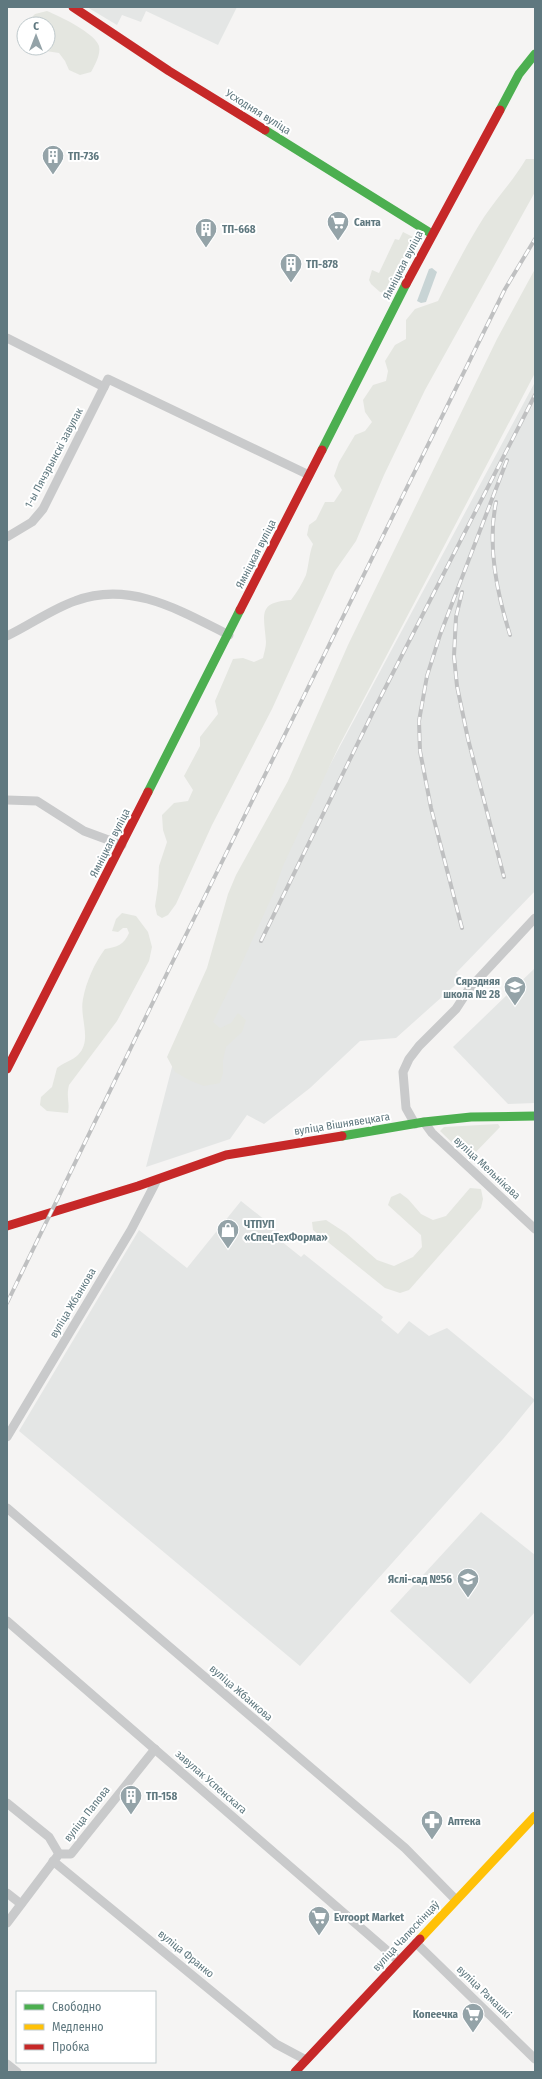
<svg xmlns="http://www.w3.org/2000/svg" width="542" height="2079" font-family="'Fira Sans Condensed',sans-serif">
<rect width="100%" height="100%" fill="#f5f4f3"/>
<g fill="#e4e6e5">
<polygon points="87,7 237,7 218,45 146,11 141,22 122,15 117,25"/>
<polygon points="535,382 535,891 456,973 462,979 396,1038 360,1041 310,1088 264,1124 247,1115 230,1139 146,1167 172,1067 255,905"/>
<polygon points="535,968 535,1103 508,1104 453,1047"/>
<polygon points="241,1201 275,1228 271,1233 301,1257 304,1254 383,1317 381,1320 398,1334 409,1321 429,1336 447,1328 535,1400 503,1439 300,1666 19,1431 139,1230 187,1268"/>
<polygon points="481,1512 535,1555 535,1612 470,1684 390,1611"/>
</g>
<g fill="#e4e6e0">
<path d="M47,11C59,16 95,33 99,46C101,54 95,65 91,72L80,75L69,70L65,61L59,53L46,51L42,48H48V24H25L35,14Z"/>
<path d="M526,159H535V192L425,390L384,475L356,541L335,571L272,709L212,825L176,904L168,915L162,918L157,915L155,906L158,886L159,866L167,842L163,830L162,815L174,803L188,801L193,790L184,776L200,746V737L218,714L215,701L233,659L243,658L254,662L263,658C264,653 266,647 266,642C264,615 257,602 291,600C297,592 302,584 306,575C309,564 309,554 313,544L307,535L309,525L316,520L325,502H334L342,490L334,476L339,462L355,435L365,431L372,422L365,412L363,400L373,385L386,381L388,371L385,361L395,345L406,339V320L415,309L438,301C452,273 467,244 484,217C498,196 513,181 526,159Z"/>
<polygon points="403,232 413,237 413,240 390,289 385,293 380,292 371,284 369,280 372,270 379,273 395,239 399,240"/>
<polygon points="535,269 535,373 339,746 283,866 274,892 241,965 213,1022 220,1028 231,1023 238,1013 246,1020 242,1032 226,1047 223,1060 223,1073 220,1083 204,1086 191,1081 175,1072 167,1057 207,968 228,894 236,875 288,781 348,645 497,339"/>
<path d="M122,913L136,916L148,932L152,947L149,961L117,1021L69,1085C66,1097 70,1102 68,1113L47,1111L40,1105L41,1097L52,1087L57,1068C63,1063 73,1060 78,1055C93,1040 79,1018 83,999C86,982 95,962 105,949C117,947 124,945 129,933L127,928H123L118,932L112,931L116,919Z"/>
<polygon points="498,1124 500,1127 470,1158 467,1157 440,1131 444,1127"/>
<polygon points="470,1188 481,1189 483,1199 481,1208 409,1290 400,1293 385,1288 313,1230 312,1222 326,1220 346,1233 377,1260 394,1266 413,1257 422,1247 421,1235 388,1205 391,1197 400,1193 408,1199 421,1214 433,1220 446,1216"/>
</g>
<polygon fill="#c8d4d5" points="432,268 437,272 426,302 421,303 417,301 429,269"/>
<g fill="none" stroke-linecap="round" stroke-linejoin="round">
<g stroke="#c9cacb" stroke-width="9">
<polyline points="7,338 104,387"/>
<polyline points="7,537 32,522 43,509 108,379 309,475"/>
<path d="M7,636C30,625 52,609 75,601C130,580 181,611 229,635"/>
<polyline points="7,800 37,801 84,831 122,845"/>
<polyline points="424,1122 432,1133 535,1229"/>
<polyline points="415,1124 406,1108 403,1072 409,1059 419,1046 456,1009 469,989 535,918"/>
<polyline points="7,1437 131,1230 157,1180"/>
<polyline points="7,1508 405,1848 456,1900"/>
<polyline points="7,1621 399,1961"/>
<polyline points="7,1803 49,1837 59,1854"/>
<polyline points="53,1861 276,2044 306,2060"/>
<polyline points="7,1893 21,1904"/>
<polyline points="7,1923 59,1854 71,1854 155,1749"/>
<polyline points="416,1943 535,2059"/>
<polyline points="7,2064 17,2072"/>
</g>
<g stroke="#4caf50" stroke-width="9">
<polyline points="500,110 519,74 535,54"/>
<polyline points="265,130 432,234"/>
<polyline points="322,450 406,284"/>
<polyline points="148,792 240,610"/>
<polyline points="342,1136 424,1122 471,1117 535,1116"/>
</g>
<polyline stroke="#ffc107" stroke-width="9" points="420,1939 535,1816"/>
<g stroke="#c62828" stroke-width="9">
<polyline points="73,7 169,71 265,130"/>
<polyline points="406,284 500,110"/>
<polyline points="240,610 322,450"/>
<polyline points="7,1069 148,792"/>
<polyline points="7,1226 138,1186 226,1155 342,1136"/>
<polyline points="295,2072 420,1939"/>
</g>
<g stroke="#bfc0c1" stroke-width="4">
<g id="rail">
<path d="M496,502C487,546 497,593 510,635"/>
<polyline points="462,592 456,617 454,656 457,686 468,739 504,877"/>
<polyline points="462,928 431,808 420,751 419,721 427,676 440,635 507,460"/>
<polyline points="261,941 376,706 535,395"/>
<polyline points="7,1303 173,961 505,289 535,239"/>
</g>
</g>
<use href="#rail" stroke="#fff" stroke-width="2.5" stroke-dasharray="8" stroke-linecap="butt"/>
</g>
<defs>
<g id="building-pin" transform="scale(1.15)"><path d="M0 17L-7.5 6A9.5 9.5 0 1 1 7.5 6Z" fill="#94a3a8" stroke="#fff"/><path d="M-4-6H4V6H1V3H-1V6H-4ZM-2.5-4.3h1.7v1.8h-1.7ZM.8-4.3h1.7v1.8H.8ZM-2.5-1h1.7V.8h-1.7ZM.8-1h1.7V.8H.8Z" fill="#fff"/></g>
<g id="supermarket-pin" transform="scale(1.15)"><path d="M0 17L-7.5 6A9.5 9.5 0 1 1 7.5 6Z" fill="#94a3a8" stroke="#fff"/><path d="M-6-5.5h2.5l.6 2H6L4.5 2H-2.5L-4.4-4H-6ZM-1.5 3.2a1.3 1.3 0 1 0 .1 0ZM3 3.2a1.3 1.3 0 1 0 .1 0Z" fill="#fff"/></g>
<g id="school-pin" transform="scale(1.15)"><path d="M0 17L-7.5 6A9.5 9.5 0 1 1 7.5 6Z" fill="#94a3a8" stroke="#fff"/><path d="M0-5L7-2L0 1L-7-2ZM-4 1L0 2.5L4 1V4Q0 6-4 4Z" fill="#fff"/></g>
<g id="shop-pin" transform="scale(1.15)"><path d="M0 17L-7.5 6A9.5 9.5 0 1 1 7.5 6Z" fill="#94a3a8" stroke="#fff"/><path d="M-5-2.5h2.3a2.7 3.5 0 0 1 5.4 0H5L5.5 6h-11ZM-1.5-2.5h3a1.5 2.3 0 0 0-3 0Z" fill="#fff"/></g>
<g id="pharmacy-pin" transform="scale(1.15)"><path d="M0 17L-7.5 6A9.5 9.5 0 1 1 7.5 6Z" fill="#94a3a8" stroke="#fff"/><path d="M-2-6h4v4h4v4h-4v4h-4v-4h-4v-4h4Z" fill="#fff"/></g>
</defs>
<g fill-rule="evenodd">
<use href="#building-pin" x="53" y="156"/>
<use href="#supermarket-pin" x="338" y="222"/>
<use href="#building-pin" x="206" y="229"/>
<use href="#building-pin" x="291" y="264"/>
<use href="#school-pin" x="515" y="987"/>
<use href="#shop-pin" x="228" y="1230"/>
<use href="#school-pin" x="468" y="1579"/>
<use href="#building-pin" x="131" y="1796"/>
<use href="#pharmacy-pin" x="432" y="1821"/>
<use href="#supermarket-pin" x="319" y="1917"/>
<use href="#supermarket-pin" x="473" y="2014"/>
</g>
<g text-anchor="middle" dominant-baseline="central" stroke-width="4" stroke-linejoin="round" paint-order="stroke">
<g font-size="11" fill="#5f787f" stroke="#fff">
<text transform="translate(258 112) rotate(32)">Усходняя вуліца</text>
<text transform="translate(403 265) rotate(-63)">Ямніцкая вуліца</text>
<text transform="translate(54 458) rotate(-62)">1-ы Пячэрынскі завулак</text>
<text transform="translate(256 554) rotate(-63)">Ямніцкая вуліца</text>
<text transform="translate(110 843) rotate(-63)">Ямніцкая вуліца</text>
<text transform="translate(342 1124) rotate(-9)">вуліца Вішнявецкага</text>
<text transform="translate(487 1168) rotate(43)">вуліца Мельнікава</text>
<text transform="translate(73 1303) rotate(-59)">вуліца Жбанкова</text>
<text transform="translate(241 1693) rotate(41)">вуліца Жбанкова</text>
<text transform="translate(211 1782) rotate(41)">завулак Успенскага</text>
<text transform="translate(87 1814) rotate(-52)">вуліца Папова</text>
<text transform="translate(406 1936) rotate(-47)">вуліца Чалюскінцаў</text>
<text transform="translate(186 1954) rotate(39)">вуліца Франко</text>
<text transform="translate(484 1992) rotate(44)">вуліца Рамашкі</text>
</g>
<g font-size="11" font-weight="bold" fill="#5f787f" stroke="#fff" text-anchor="start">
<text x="68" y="156">ТП-736</text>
<text x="354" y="222">Санта</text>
<text x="222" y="229">ТП-668</text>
<text x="306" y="264">ТП-878</text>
<text x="500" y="981" text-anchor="end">Сярэдняя<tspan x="500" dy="13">школа № 28</tspan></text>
<text x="244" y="1224">ЧТПУП<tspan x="244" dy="13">«СпецТехФорма»</tspan></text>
<text x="452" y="1579" text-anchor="end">Яслі-сад №56</text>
<text x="146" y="1796">ТП-158</text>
<text x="448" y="1821">Аптека</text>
<text x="334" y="1917">Evroopt Market</text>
<text x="458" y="2014" text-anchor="end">Копеечка</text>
</g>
</g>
<rect width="542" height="2079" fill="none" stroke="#5f787f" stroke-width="16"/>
<rect x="16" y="1991" width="140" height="72" fill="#ffffff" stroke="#bfc9cc"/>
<rect x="24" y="2004" width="20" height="6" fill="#4caf50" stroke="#bfc9cc"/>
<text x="52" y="2011" font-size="12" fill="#5f787f">Свободно</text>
<rect x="24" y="2024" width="20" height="6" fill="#ffc107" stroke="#bfc9cc"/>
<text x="52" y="2031" font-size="12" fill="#5f787f">Медленно</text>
<rect x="24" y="2044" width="20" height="6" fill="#c62828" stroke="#bfc9cc"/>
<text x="52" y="2051" font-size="12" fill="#5f787f">Пробка</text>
<g transform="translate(36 36)"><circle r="19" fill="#ffffff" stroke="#bfc9cc"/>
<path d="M0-3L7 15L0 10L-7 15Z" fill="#94a3a8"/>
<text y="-6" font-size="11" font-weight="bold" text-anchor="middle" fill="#5f787f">С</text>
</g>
</svg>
